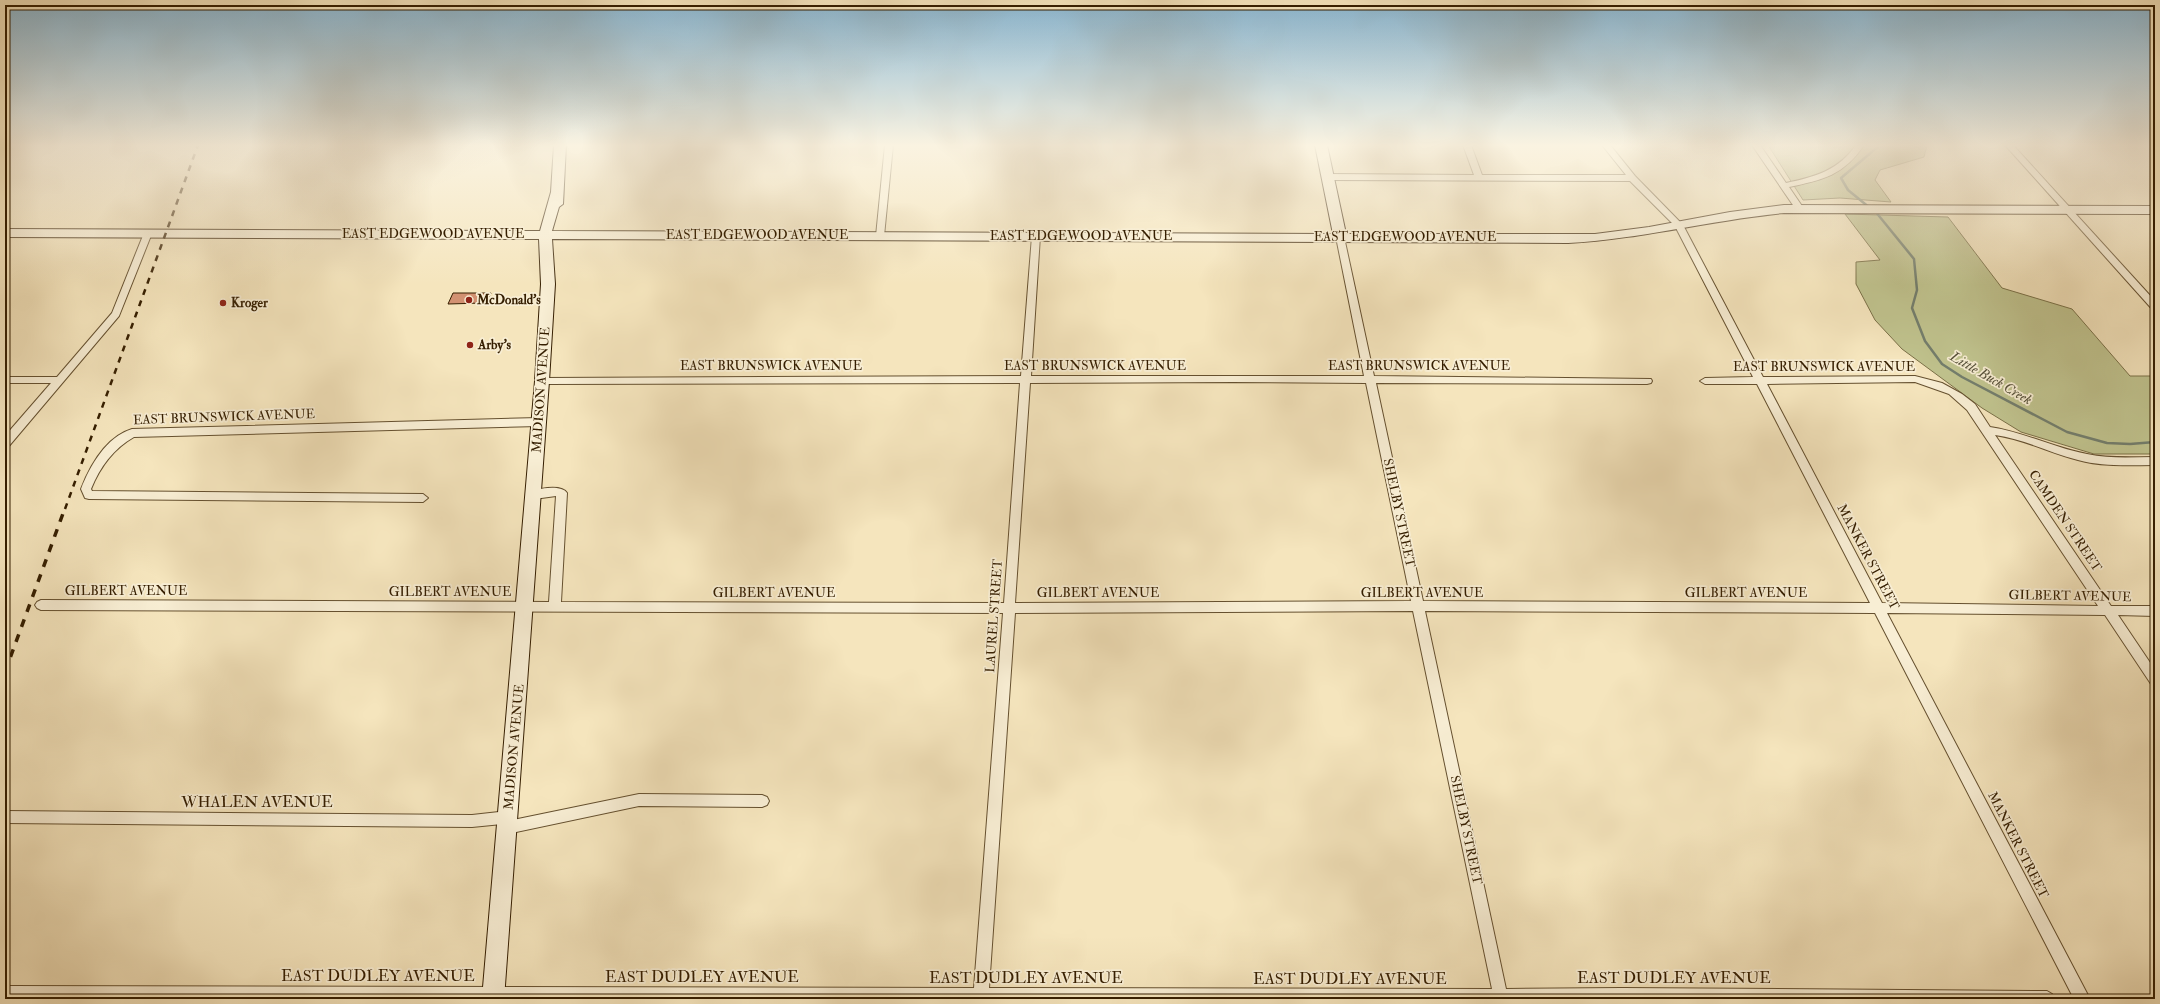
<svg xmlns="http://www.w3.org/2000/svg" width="2160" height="1004" font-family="'IM FELL Double Pica',serif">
<rect width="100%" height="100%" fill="#f5e5bd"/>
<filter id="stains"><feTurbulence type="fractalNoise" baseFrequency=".005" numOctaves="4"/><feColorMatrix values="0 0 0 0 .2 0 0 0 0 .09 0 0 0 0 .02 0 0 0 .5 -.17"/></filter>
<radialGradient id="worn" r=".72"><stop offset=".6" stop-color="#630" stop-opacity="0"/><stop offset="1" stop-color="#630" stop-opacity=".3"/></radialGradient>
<g fill="#c0c38e" stroke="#7a7047">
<polygon points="1768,145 1927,145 1924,157 1880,170 1875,180 1891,202 1840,198 1803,200"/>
<polygon points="1845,214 1948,217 2002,288 2072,309 2130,376 2155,376 2155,454 2094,454 2021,432 1982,408 1902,349 1875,320 1856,284 1856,262 1880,260"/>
</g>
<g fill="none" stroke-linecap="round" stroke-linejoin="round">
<g stroke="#737e6d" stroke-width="2.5">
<polyline points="1870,208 1848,190 1841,178 1880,145"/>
<polyline points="1875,211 1914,259 1917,290 1912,308 1925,341 1942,364 1962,377 2067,432 2107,443 2130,444 2155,442"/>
</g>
</g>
<polygon fill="#d29172" stroke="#351e00" points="453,293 491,293 487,302 483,303 448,304"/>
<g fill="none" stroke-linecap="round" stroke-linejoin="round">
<g stroke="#65502f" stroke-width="2">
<g id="street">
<polygon points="885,145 893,145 884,236 880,239 876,236"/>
<path d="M1463,145H1471L1482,175H1626L1602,145H1610L1635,176L1683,225L1763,377L1915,376L1942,383L1962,394L1975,404L1990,427C2024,432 2054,448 2087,454C2110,459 2133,457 2155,457V465C2129,465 2103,467 2078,460C2050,453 2024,439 1995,435L2111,606H2155V616L2118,615L2155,670V685L2151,684L2105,615L1887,613L2090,999H2074L1875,613L1425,611L1506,989L1622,988L2047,991L2052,994L2055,999H5V986L974,988L1003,613L41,610L37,608L35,605L37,602L41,600L549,602L556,496L534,499L529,495C532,488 562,484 567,493L561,602L1004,603L1020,383L542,384L537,381L542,378L1021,376L1032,236L1036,233L1040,236L1031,376H1364L1336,237L1340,234L1344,237L1374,376L1651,379L1652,381L1651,383L1647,384L1376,383L1423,601L1870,603L1757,384H1705L1700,381L1705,378L1753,377L1675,226L1630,181L1328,180L1324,177L1328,174L1474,175ZM1233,382L1366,383L1411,601L1015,603L1030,383ZM1915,382L1949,394L1967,410L2098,606L1882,603L1767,384ZM1413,611L1492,989L989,988L1015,613Z"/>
<path d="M1752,145H1760L1786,183C1815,177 1839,170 1856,145H1864C1844,175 1823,180 1789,187L1804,209L1800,212L1797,211Z"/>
<polygon points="2005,145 2013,145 2155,301 2155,310 2152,309"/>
<polygon points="148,230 152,233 119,316 9,446 5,447 5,436 51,383 5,383 5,377 57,377 112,313 144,233"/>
<path d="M539,418L544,422L539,426L134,437C113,449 100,467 91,489L92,491L423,494L428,498L423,502L89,499L85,498L81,489C90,466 106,437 132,429Z"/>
<polygon points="639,794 762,795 767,797 769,801 767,805 762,807 639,806 507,834 502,833 500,828 502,824 472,827 5,823 5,811 472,815 508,811 513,813 515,817 513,820"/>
</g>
</g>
<g stroke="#351e00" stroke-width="2">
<path id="secondary" d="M554,145H566L563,204L559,207L552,231L1333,234L1315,145H1327L1346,234H1595L1649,227L1730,212L1784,205L2155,206V214L1784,213C1711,220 1641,239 1568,243L552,239L555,284L549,381L504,999H482L535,381L541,284L539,239L5,237V229L540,231L551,192Z"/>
</g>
<use href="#street" fill="#f8eed4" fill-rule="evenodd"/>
<use href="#secondary" fill="#f8eed4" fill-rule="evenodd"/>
<polyline stroke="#351e00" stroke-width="2.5" stroke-dasharray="6 6" stroke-linecap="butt" points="65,509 198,145"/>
<polyline stroke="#351e00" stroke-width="3.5" stroke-dasharray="8 8" stroke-linecap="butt" points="5,672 65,508"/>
</g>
<linearGradient id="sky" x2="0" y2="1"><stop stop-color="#8ab8d4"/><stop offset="0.51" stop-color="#faf3e1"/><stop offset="1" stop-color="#faf3e1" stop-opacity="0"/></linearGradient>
<rect width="2160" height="285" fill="url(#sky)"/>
<g fill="#8f2418" stroke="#f8eed4" stroke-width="1.5">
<circle cx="469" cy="300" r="4"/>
<circle cx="223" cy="303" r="4"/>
<circle cx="470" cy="345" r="4"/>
</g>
<g text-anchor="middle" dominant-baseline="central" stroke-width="3.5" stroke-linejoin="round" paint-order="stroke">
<g font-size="13" fill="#351e00" stroke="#f8eed4">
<text x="433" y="234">EAST EDGEWOOD AVENUE</text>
<text x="757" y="235">EAST EDGEWOOD AVENUE</text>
<text x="1081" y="236">EAST EDGEWOOD AVENUE</text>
<text x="1405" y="237">EAST EDGEWOOD AVENUE</text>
<text x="771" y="366">EAST BRUNSWICK AVENUE</text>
<text x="1095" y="366">EAST BRUNSWICK AVENUE</text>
<text x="1419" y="366">EAST BRUNSWICK AVENUE</text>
<text x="1824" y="367">EAST BRUNSWICK AVENUE</text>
<text transform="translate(541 390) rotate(-86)">MADISON AVENUE</text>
<text transform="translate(224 417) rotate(-2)">EAST BRUNSWICK AVENUE</text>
<text transform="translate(1399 513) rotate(78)">SHELBY STREET</text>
<text transform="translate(2065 521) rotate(56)">CAMDEN STREET</text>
<text transform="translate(1868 557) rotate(62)">MANKER STREET</text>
<text x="126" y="591">GILBERT AVENUE</text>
<text x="450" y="592">GILBERT AVENUE</text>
<text x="774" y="593">GILBERT AVENUE</text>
<text x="1098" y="593">GILBERT AVENUE</text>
<text x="1422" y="593">GILBERT AVENUE</text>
<text x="1746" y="593">GILBERT AVENUE</text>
<text transform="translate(2070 596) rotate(1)">GILBERT AVENUE</text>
<text transform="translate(994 616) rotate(-86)">LAUREL STREET</text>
<text transform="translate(514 747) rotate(-85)">MADISON AVENUE</text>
<text transform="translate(1466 830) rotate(78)">SHELBY STREET</text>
<text transform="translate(2018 845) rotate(63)">MANKER STREET</text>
</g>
<g font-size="13" font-weight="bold" fill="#351e00" stroke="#f8eed4" text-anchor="start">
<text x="477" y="300">McDonald's</text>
<text x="231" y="303">Kroger</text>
<text x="478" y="345">Arby's</text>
</g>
<g font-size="14" font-style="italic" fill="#544e37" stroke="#f8eed4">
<text transform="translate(1991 378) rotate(30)">Little Buck Creek</text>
</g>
<g font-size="16" fill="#351e00" stroke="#f8eed4">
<text x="257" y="802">WHALEN AVENUE</text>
<text x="378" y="976">EAST DUDLEY AVENUE</text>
<text x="702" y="977">EAST DUDLEY AVENUE</text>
<text x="1026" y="978">EAST DUDLEY AVENUE</text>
<text x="1674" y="978">EAST DUDLEY AVENUE</text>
<text x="1350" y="979">EAST DUDLEY AVENUE</text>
</g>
</g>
<rect width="2160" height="1004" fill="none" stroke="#f5e5bd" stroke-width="20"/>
<rect x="6" y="6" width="2148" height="992" fill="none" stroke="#351e00" stroke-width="2"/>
<rect x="10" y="10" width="2140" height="984" fill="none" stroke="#351e00"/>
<rect width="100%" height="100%" filter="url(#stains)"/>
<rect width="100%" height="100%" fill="url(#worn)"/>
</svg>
